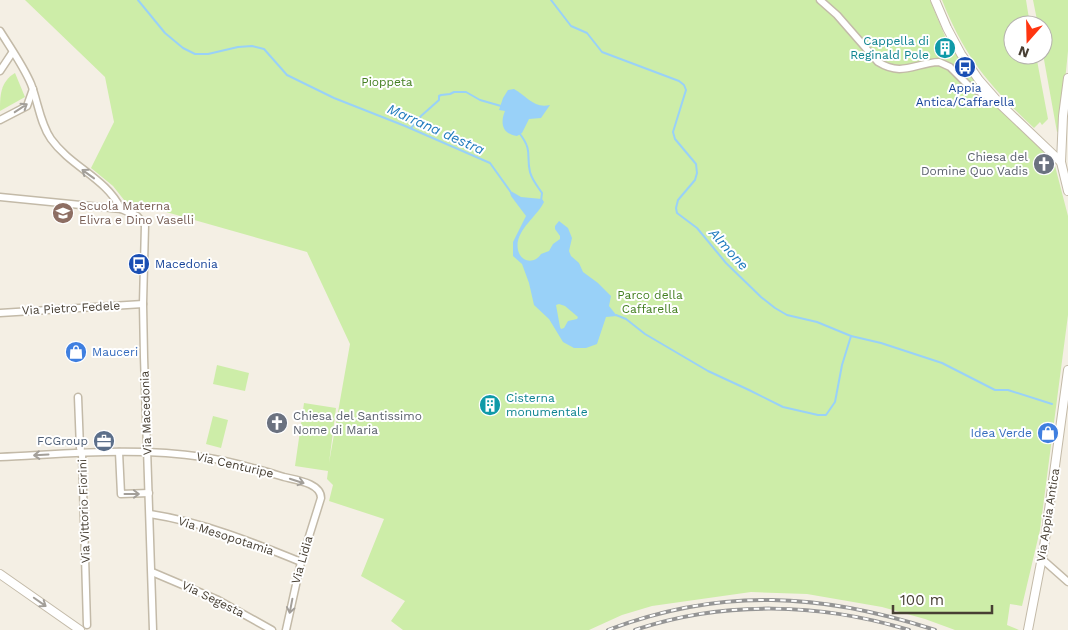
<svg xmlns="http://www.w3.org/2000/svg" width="1068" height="630" viewBox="0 0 1068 630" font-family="'Work Sans',sans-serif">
  <rect width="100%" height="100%" fill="#f4efe4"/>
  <g fill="#cdeda8">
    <polygon points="25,0 930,0 947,41 976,83 997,107 1042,148 1054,162 1068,216 1068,315 1040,530 1022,606 1010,604 1007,625 1019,630 955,630 925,619 882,607 807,594 751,592 652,606 622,615 589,630 403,630 391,621 405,601 361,576 384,519 329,501 333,485 327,479 328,471 295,466 304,403 336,408 329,463 350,344 307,252 159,210 153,202 143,206 128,205 113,186 91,168 114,122 105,77"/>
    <path d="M942 0H1026L1030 25H1013V55H1036L1048 119 1042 125 1040 122 1034 128C990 87 964 56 942 0Z"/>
    <polygon points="1033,0 1068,0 1068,51 1060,131 1057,132 1043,54 1043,25 1038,25"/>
    <path d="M15 73 25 97 0 111C0 96 0 82 15 73Z"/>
    <polygon points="217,365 249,373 245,391 213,384"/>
    <polygon points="213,416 228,420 221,448 206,444"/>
  </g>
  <g fill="#99d1f8" fill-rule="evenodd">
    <path d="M514 89C527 96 534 109 550 105L541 118 529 119 522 133 517 136C502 134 500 123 505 111L499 110 503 98 508 90Z"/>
    <path d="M509 190 521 197 542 199 544 202C537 217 514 231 518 250 521 263 535 264 541 254L549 251 553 244 560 239V236L555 229V226L559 221 568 228 572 238 569 251 571 256 579 263 583 272 598 283 611 296 609 306 617 316 606 317 597 344 586 348H574L563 342 549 319 534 305 529 283 522 264 513 256V242L526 216 511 196ZM559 304 565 306 578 317 577 319 568 321 564 328 561 329 560 327 556 305Z"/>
  </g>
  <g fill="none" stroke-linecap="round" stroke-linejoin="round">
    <g stroke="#99d1f8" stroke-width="2">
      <polyline points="138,0 165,33 183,48 195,54 208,54 238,47 252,46 264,49 287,75 334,98 405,126 490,163 510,191"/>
      <polyline points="551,0 571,26 587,33 602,52 679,81 684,85 686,90 673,132 675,139 696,164 697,173 695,180 678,200 676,208 677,213 697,228 726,263 761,297 775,308 787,315 817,322 851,336 881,343 942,363 995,390 1008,390 1052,404"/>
      <polyline points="411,128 421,116 439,100 439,96 441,95 450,94 454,92 466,92 480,100 501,106"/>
      <path d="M520 134C533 151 526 156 530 172 532 180 538 187 542 193L541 201"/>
      <polyline points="616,315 626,319 645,334 708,371 749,390 783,407 818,415 826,415 835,402 842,365 851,336"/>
    </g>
    <g stroke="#c3baa8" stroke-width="9">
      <g id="minor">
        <path d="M820 0 837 15 878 62C902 77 915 63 939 62L950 67 969 86 994 100"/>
        <path d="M0 31C10 47 24 67 31 84 38 102 40 123 51 139 71 167 106 178 121 209"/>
        <polyline points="0,71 12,53"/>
        <polyline points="0,120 27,106 33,89"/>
        <polyline points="0,197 121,209 137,216 145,225 143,304 144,357 153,630"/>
        <polyline points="0,313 143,304"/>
        <polyline points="78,397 80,448 82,453 87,625"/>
        <polyline points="119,452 121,494 149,493"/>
        <path d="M0 457C67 454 136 447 203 457 230 461 258 469 284 477 296 480 321 483 321 498L301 562 286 630"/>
        <path d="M150 514C202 522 252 542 301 562"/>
        <polyline points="1042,559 1068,582"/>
        <polyline points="152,572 218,600 272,630"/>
      </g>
    </g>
    <g stroke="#c3baa8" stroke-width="10">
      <g id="tertiary">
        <polyline points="935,0 947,28 961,54 979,80 1001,105 1061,162 1068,191"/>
        <polyline points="1061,162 1063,116 1068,78"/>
        <polyline points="0,574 80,630"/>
        <polyline points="1028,630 1044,547 1068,370"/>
      </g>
    </g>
    <use href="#minor" stroke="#fff" stroke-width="6"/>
    <use href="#tertiary" stroke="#fff" stroke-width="8"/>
    <g stroke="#959595" stroke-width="4">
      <g id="rail">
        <path d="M608 630C721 587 822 593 935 630"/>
        <path d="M635 630C723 600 821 603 909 630"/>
      </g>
    </g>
    <use href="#rail" stroke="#fff" stroke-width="2" stroke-dasharray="5.5" stroke-linecap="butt"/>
  </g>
  <defs><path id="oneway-shaft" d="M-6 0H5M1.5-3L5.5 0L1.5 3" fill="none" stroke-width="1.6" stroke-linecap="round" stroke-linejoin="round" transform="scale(1.25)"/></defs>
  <g stroke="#a39f99">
    <use href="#oneway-shaft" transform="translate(21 108) rotate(-33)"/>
    <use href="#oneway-shaft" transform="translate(88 174) rotate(-144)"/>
    <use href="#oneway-shaft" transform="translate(41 455) rotate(177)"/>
    <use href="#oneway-shaft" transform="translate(297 481) rotate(18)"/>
    <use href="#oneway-shaft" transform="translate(132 494)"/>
    <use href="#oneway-shaft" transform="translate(40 602) rotate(35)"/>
    <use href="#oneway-shaft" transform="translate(291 606) rotate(101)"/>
  </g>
  <defs>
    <g id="building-disc" transform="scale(1.125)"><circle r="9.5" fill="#0f9aa8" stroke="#fff"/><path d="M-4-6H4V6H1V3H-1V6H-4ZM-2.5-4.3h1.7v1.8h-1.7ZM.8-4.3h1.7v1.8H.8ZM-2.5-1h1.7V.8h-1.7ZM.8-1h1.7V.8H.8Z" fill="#fff"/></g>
    <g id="bus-disc" transform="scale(1.125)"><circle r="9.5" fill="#1a4fb4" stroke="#fff"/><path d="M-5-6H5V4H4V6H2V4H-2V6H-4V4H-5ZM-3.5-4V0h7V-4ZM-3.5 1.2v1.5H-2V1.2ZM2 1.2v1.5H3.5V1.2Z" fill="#fff"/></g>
    <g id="church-disc" transform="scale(1.125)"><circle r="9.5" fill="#6b7280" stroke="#fff"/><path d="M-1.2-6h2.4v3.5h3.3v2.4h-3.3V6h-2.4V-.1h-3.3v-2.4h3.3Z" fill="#fff"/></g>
    <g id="school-disc" transform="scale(1.125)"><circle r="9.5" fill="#8d6e63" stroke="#fff"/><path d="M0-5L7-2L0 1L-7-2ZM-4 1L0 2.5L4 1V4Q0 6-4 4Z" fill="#fff"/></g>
    <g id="shop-disc" transform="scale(1.125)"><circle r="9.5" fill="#3f7fe0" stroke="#fff"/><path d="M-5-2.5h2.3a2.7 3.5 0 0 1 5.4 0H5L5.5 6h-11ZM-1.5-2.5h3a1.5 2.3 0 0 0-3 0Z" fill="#fff"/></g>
    <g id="office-disc" transform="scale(1.125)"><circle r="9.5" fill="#5c6f8a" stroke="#fff"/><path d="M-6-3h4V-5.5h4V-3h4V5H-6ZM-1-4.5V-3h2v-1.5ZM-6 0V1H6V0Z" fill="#fff"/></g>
  </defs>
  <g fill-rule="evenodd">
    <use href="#building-disc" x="945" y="48"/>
    <use href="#bus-disc" x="965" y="67"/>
    <use href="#church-disc" x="1044" y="164"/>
    <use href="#school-disc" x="63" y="213"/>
    <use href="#bus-disc" x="139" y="264"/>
    <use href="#shop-disc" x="76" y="352"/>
    <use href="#building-disc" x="490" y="405"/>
    <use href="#church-disc" x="277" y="423"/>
    <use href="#shop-disc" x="1048" y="433"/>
    <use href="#office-disc" x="104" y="441"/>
  </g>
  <g text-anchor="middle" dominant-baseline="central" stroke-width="4" stroke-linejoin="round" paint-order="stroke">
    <g font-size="12" fill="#0d838f" stroke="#fff" text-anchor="end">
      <text x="929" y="41">Cappella di<tspan x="929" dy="14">Reginald Pole</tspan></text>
      <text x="506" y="398" text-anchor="start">Cisterna<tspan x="506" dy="14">monumentale</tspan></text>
    </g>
    <g font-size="12" fill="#437f20" stroke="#fff">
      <text x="387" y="82">Pioppeta</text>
      <text x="650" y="295">Parco della<tspan x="650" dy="14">Caffarella</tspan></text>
    </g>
    <g font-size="12" fill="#164399" stroke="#fff">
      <text x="965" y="88">Appia<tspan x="965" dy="14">Antica/Caffarella</tspan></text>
      <text x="155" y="264" text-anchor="start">Macedonia</text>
    </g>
    <g font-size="12" fill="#5b616d" stroke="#fff" text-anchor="end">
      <text x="1028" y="157">Chiesa del<tspan x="1028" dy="14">Domine Quo Vadis</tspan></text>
      <text x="293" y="416" text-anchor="start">Chiesa del Santissimo<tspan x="293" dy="14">Nome di Maria</tspan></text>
    </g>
    <g font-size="12" fill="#785e54" stroke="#fff" text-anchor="start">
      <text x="79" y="206">Scuola Materna<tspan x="79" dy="14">Elivra e Dino Vaselli</tspan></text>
    </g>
    <g font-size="12" fill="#473f33" stroke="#fff">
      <text transform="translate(71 308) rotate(-3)">Via Pietro Fedele</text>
      <text transform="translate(146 413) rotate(-92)">Via Macedonia</text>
      <text transform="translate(235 465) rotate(13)">Via Centuripe</text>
      <text transform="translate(84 511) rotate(-92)">Via Vittorio Fiorini</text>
      <text transform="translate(1048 515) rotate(-81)">Via Appia Antica</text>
      <text transform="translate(226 536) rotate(18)">Via Mesopotamia</text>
      <text transform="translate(302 560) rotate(-74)">Via Lidia</text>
      <text transform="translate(213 599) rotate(26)">Via Segesta</text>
    </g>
    <g font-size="12" fill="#366cbe" stroke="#fff" text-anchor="start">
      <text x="92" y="352">Mauceri</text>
      <text x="1032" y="433" text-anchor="end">Idea Verde</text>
    </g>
    <g font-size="12" fill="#4e5e75" stroke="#fff" text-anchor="end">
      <text x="88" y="441">FCGroup</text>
    </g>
    <g font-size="14" font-style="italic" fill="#207bbe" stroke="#fff">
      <text transform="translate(436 129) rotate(24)">Marrana destra</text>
      <text transform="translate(729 249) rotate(48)">Almone</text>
    </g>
  </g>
  <g transform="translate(1028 40) rotate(200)"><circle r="24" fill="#ffffff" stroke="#b5b2ad"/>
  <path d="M0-4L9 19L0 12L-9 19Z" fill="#ff3510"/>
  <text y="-8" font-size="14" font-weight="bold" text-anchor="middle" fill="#473f33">N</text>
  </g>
  <path d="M893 605v8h99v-8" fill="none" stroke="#473f33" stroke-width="2.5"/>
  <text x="900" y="605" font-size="15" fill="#473f33" stroke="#ffffff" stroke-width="4" paint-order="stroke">100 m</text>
</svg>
